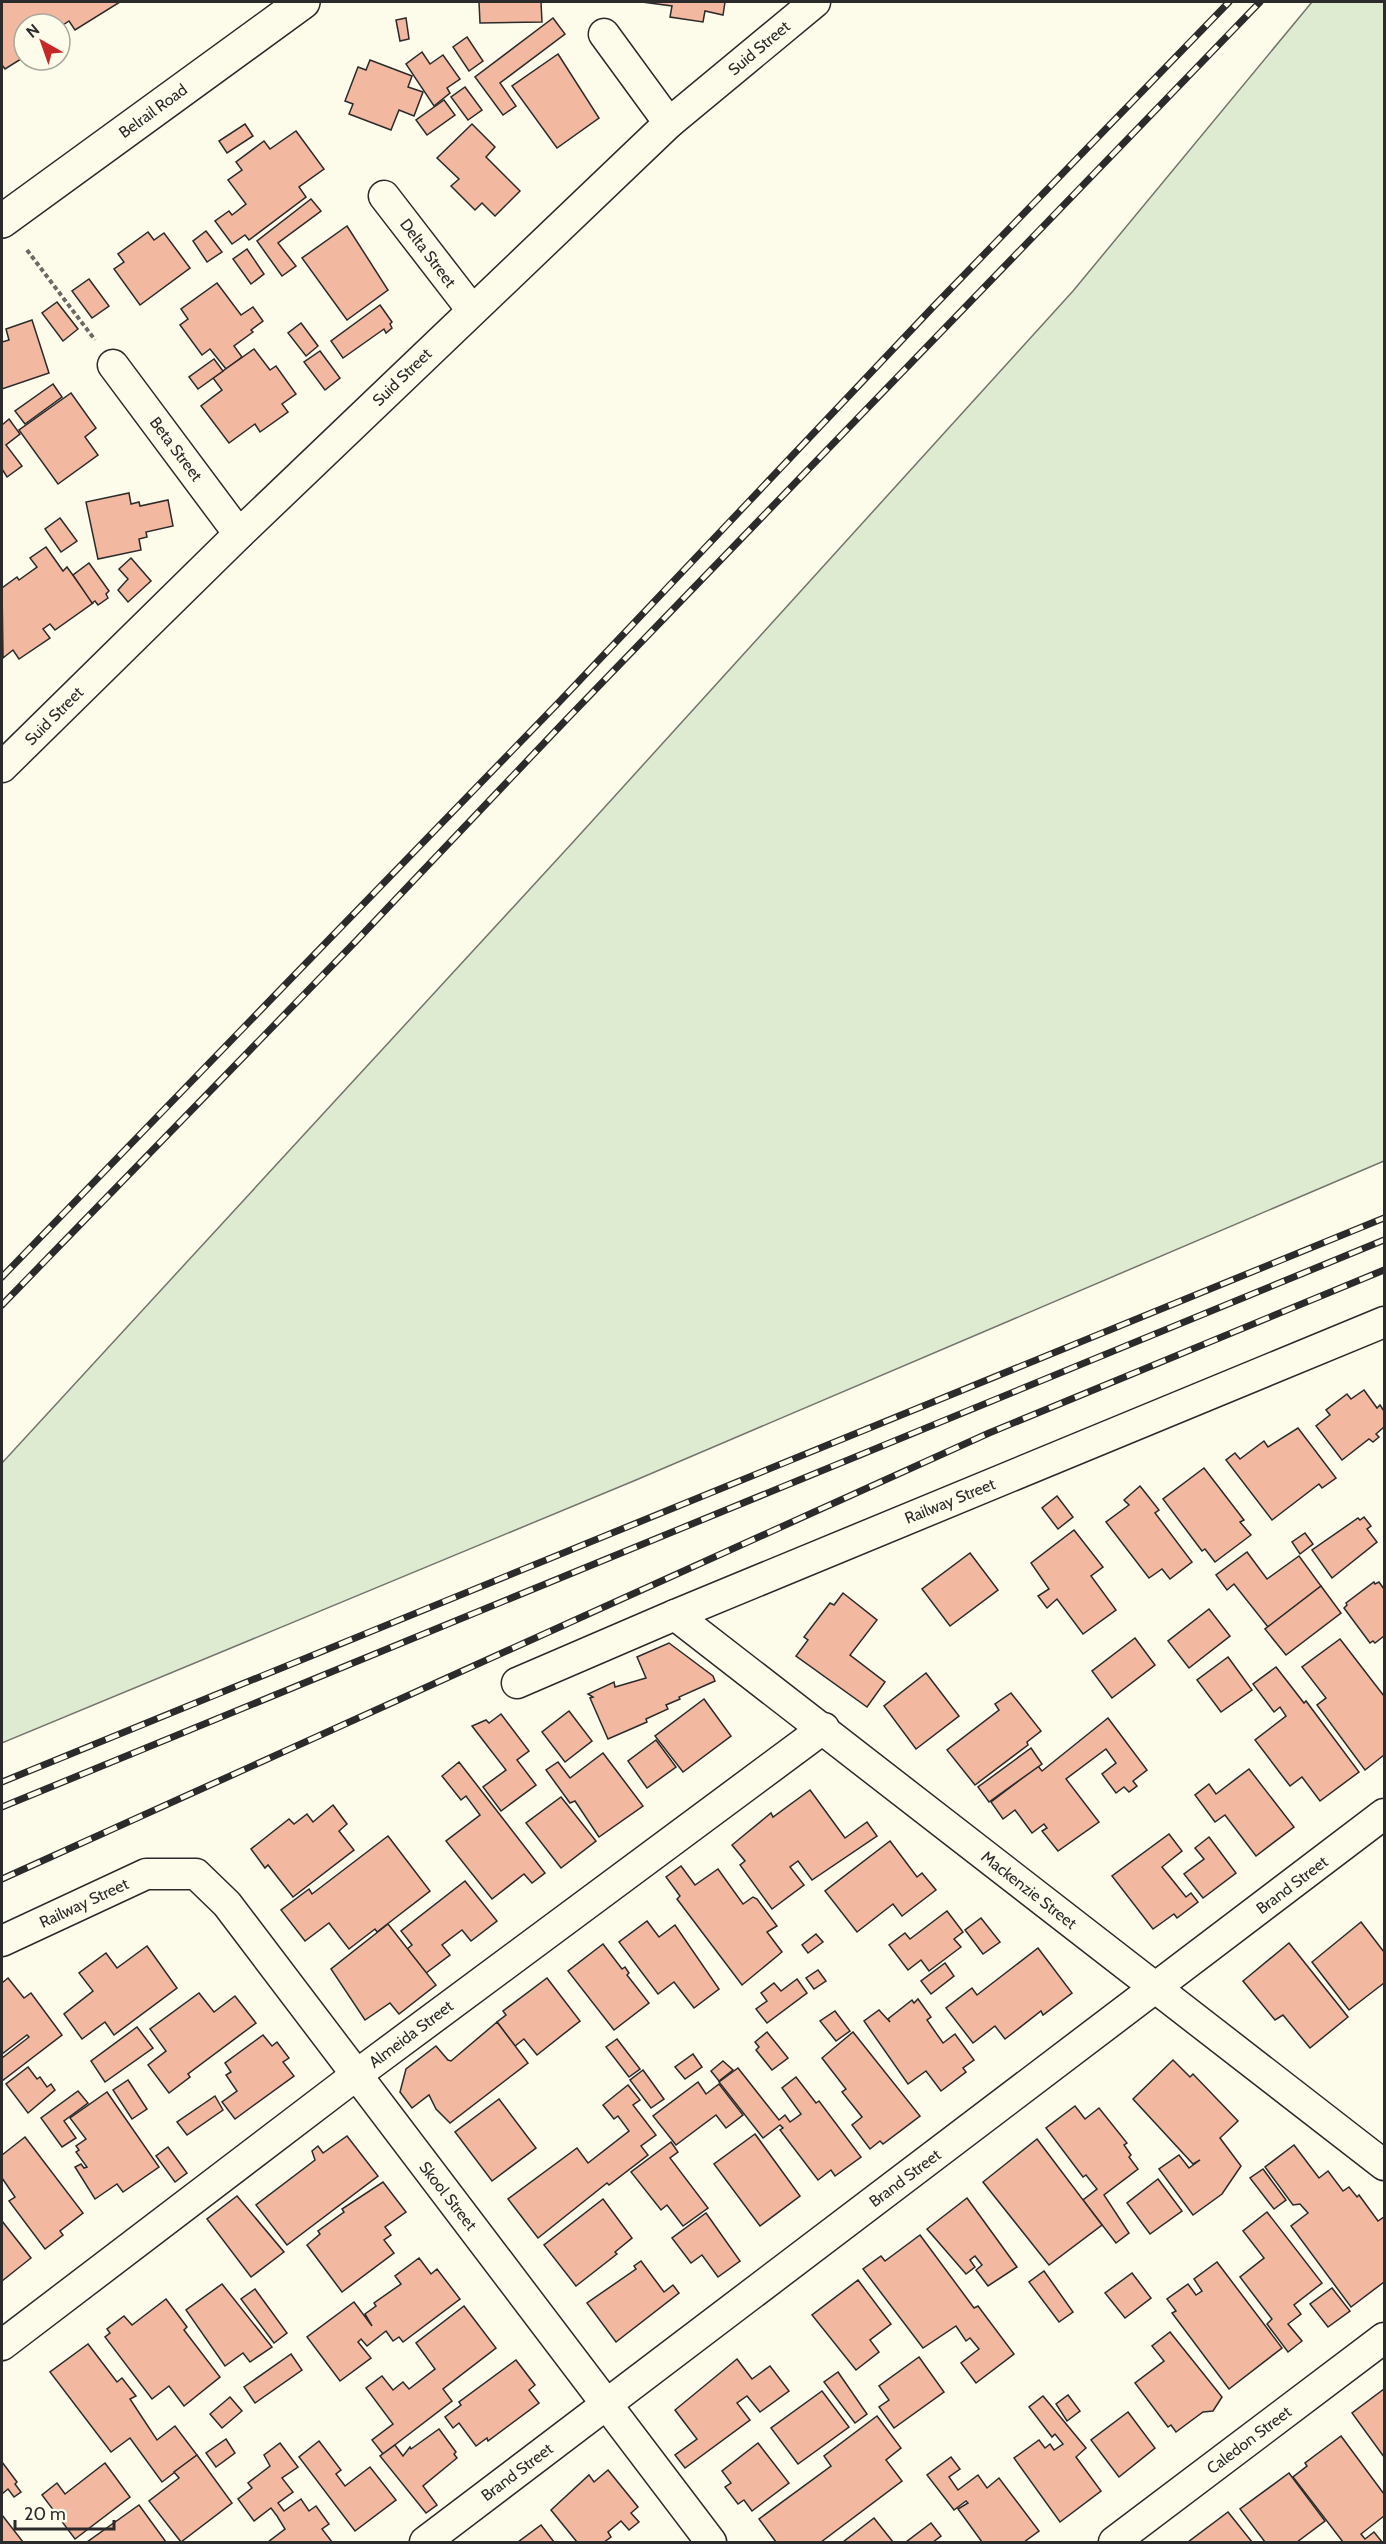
<svg xmlns="http://www.w3.org/2000/svg" width="1386" height="2544" viewBox="0 0 1386 2544" font-family="Cabin,sans-serif">
  <rect width="100%" height="100%" fill="#fdfbea"/>
  <polygon fill="#deebd1" stroke="#74746e" stroke-width="1.5" points="1312,2 1384,2 1384,1161 636,1480 2,1743 2,1463 574,841 1073,291"/>
  <g fill="#f2b8a0" stroke="#2b2b2b" stroke-width="1.5">
    <polygon points="2,2 120,2 75,30 69,21 60,27 60,24 24,24 24,55 21,51 17,54 21,59 5,69 2,65"/>
    <polygon points="479,2 541,2 542,22 480,23"/>
    <polygon points="642,2 725,2 723,15 705,11 703,22 670,17 672,6"/>
    <polygon points="406,18 409,39 400,41 396,20"/>
    <polygon points="553,18 565,34 500,83 516,106 503,115 475,77"/>
    <polygon points="467,37 483,61 469,71 453,47"/>
    <polygon points="422,52 430,64 443,55 460,79 447,88 450,93 434,106 406,64"/>
    <polygon points="558,54 599,118 557,148 512,86"/>
    <polygon points="370,60 412,76 408,87 423,92 414,116 399,110 391,130 349,114 353,104 345,101 358,67 366,70"/>
    <polygon points="465,87 482,110 468,120 451,97"/>
    <polygon points="444,100 455,115 427,135 416,120"/>
    <polygon points="245,124 253,136 227,153 219,141"/>
    <polygon points="472,124 495,147 486,157 520,191 495,216 482,203 475,210 451,186 459,179 437,158"/>
    <polygon points="296,131 324,169 299,187 306,197 249,240 245,235 232,244 215,221 229,211 232,215 246,204 228,180 242,170 236,162 264,141 270,149"/>
    <polygon points="311,199 321,211 278,243 296,266 282,276 257,241"/>
    <polygon points="347,226 388,290 347,320 302,258"/>
    <polygon points="206,231 222,252 207,262 193,241"/>
    <polygon points="148,232 154,240 164,233 190,268 140,305 114,269 124,262 118,254"/>
    <polygon points="247,249 264,274 251,284 233,259"/>
    <polygon points="89,279 109,306 92,318 72,291"/>
    <polygon points="217,283 241,315 253,307 263,321 251,330 253,332 234,346 242,357 226,369 210,349 202,355 180,325 188,319 181,309"/>
    <polygon points="57,302 78,329 63,341 42,313"/>
    <polygon points="380,305 392,322 390,324 392,328 386,333 384,329 343,358 331,341"/>
    <polygon points="32,320 49,373 2,389 2,342 9,340 6,329"/>
    <polygon points="301,323 318,346 306,356 288,333"/>
    <polygon points="254,349 270,370 276,366 296,394 282,404 288,412 260,432 255,424 229,443 201,406 222,390 213,378"/>
    <polygon points="320,351 340,378 325,390 304,362"/>
    <polygon points="214,359 223,371 198,389 189,377"/>
    <polygon points="53,384 62,397 25,424 15,411"/>
    <polygon points="71,393 96,428 85,437 98,455 58,484 19,430"/>
    <polygon points="9,419 20,434 6,445 22,466 7,477 2,469 2,425"/>
    <polygon points="129,493 131,504 139,502 140,506 168,500 173,526 146,532 147,537 139,539 141,550 98,559 86,502"/>
    <polygon points="60,518 77,541 61,552 45,529"/>
    <polygon points="46,547 63,571 67,567 93,603 55,630 50,624 43,629 50,638 19,659 13,650 3,658 2,588 17,577 19,580 37,567 30,558"/>
    <polygon points="131,558 151,581 128,602 118,590 128,579 119,569"/>
    <polygon points="89,563 109,591 106,594 108,598 98,605 95,601 92,603 73,575"/>
    <polygon points="1364,1390 1377,1408 1380,1405 1384,1411 1384,1427 1376,1434 1379,1437 1373,1442 1369,1439 1342,1460 1316,1426 1330,1415 1326,1410 1347,1394 1351,1399"/>
    <polygon points="1298,1428 1336,1478 1322,1488 1319,1484 1272,1520 1226,1460 1235,1453 1240,1459 1264,1441 1268,1447"/>
    <polygon points="1204,1468 1244,1520 1240,1522 1251,1535 1215,1562 1205,1549 1202,1551 1163,1499"/>
    <polygon points="1140,1486 1159,1510 1155,1513 1192,1562 1170,1579 1162,1569 1149,1578 1106,1522 1129,1505 1124,1500"/>
    <polygon points="1057,1496 1073,1517 1058,1529 1042,1508"/>
    <polygon points="1364,1517 1371,1526 1367,1529 1377,1542 1332,1578 1312,1550 1358,1518 1360,1520"/>
    <polygon points="1074,1530 1103,1567 1091,1576 1116,1610 1083,1634 1057,1599 1047,1608 1038,1596 1049,1589 1031,1563"/>
    <polygon points="1305,1533 1313,1544 1300,1554 1292,1542"/>
    <polygon points="1247,1552 1267,1579 1299,1556 1321,1586 1268,1627 1234,1584 1227,1590 1216,1575"/>
    <polygon points="970,1553 998,1590 950,1626 922,1589"/>
    <polygon points="1374,1582 1375,1584 1379,1582 1384,1589 1384,1636 1375,1643 1373,1641 1370,1643 1344,1608 1347,1605 1346,1603"/>
    <polygon points="1321,1586 1341,1613 1286,1655 1265,1629"/>
    <polygon points="843,1593 877,1620 850,1655 885,1682 867,1707 796,1656 808,1640 804,1637 830,1603 834,1605"/>
    <polygon points="1209,1609 1230,1636 1189,1668 1168,1641"/>
    <polygon points="1135,1638 1155,1665 1112,1698 1092,1671"/>
    <polygon points="1340,1639 1384,1696 1384,1755 1365,1770 1317,1705 1326,1698 1302,1667"/>
    <polygon points="669,1643 713,1676 715,1681 679,1697 680,1699 666,1705 668,1709 646,1719 647,1722 608,1739 590,1698 593,1697 588,1694 614,1682 615,1687 646,1678 637,1657"/>
    <polygon points="1228,1657 1252,1690 1221,1712 1197,1680"/>
    <polygon points="1276,1667 1304,1703 1306,1701 1359,1772 1320,1801 1302,1777 1290,1786 1255,1740 1286,1716 1280,1707 1274,1712 1253,1684"/>
    <polygon points="926,1673 959,1716 916,1749 884,1706"/>
    <polygon points="1011,1693 1041,1731 1027,1742 1028,1745 975,1785 947,1750 999,1710 995,1704"/>
    <polygon points="704,1699 731,1736 683,1772 655,1736"/>
    <polygon points="569,1711 592,1741 565,1762 542,1732"/>
    <polygon points="501,1714 529,1751 517,1760 536,1785 501,1811 483,1787 506,1770 472,1726 486,1720 489,1723"/>
    <polygon points="1108,1718 1147,1770 1133,1781 1137,1786 1129,1792 1124,1787 1116,1793 1102,1774 1116,1763 1106,1749 1066,1779 1099,1822 1058,1851 1042,1831 1047,1828 1044,1824 1032,1833 1015,1810 1003,1819 991,1802 1038,1766 1042,1771"/>
    <polygon points="656,1740 676,1767 647,1788 628,1761"/>
    <polygon points="1031,1748 1042,1764 989,1802 978,1787"/>
    <polygon points="603,1753 643,1806 599,1837 575,1801 570,1803 546,1770 558,1762 570,1778"/>
    <polygon points="459,1762 545,1873 532,1883 524,1874 492,1899 446,1841 480,1815 466,1796 461,1800 442,1776"/>
    <polygon points="1249,1769 1294,1827 1256,1856 1225,1815 1215,1822 1195,1795 1209,1784 1216,1794"/>
    <polygon points="810,1790 845,1838 867,1822 877,1836 812,1880 798,1861 790,1867 804,1885 772,1909 740,1865 745,1861 732,1845 771,1813 773,1817"/>
    <polygon points="561,1797 596,1841 561,1868 526,1823"/>
    <polygon points="333,1805 347,1824 339,1831 354,1850 293,1897 268,1865 265,1868 251,1849 289,1819 294,1824 307,1814 313,1822"/>
    <polygon points="1169,1834 1182,1851 1162,1867 1186,1897 1191,1893 1198,1902 1177,1918 1174,1914 1153,1929 1112,1876"/>
    <polygon points="388,1836 430,1891 377,1932 375,1929 349,1949 329,1923 305,1941 281,1910 309,1889 312,1894"/>
    <polygon points="1209,1837 1236,1873 1203,1898 1184,1874 1204,1859 1195,1848"/>
    <polygon points="890,1841 917,1877 922,1873 936,1890 902,1916 893,1904 857,1932 825,1891"/>
    <polygon points="681,1866 695,1885 718,1869 743,1904 753,1897 757,1899 777,1926 767,1932 782,1952 742,1985 677,1899 680,1896 666,1877"/>
    <polygon points="465,1881 497,1921 471,1941 462,1930 442,1945 450,1955 426,1973 407,1949 412,1945 401,1931"/>
    <polygon points="947,1911 963,1932 954,1939 961,1947 929,1971 921,1960 908,1970 889,1945 905,1933 910,1939"/>
    <polygon points="981,1918 1000,1942 983,1954 965,1930"/>
    <polygon points="647,1921 659,1937 675,1925 719,1989 694,2008 674,1982 658,1994 619,1942"/>
    <polygon points="1361,1922 1384,1952 1384,1983 1349,2010 1312,1962"/>
    <polygon points="388,1924 436,1985 399,2014 390,2003 365,2020 331,1969"/>
    <polygon points="816,1934 823,1942 808,1953 802,1945"/>
    <polygon points="1289,1943 1348,2017 1310,2048 1283,2015 1275,2020 1243,1981"/>
    <polygon points="603,1944 622,1969 625,1967 629,1973 627,1975 649,2003 614,2030 568,1971"/>
    <polygon points="147,1946 177,1988 114,2035 105,2022 82,2039 64,2014 93,1991 79,1973 106,1953 117,1968"/>
    <polygon points="1038,1948 1072,1993 1043,2015 1041,2011 1005,2039 995,2026 973,2043 946,2008 972,1988 977,1995"/>
    <polygon points="945,1963 954,1976 931,1994 921,1981"/>
    <polygon points="818,1970 826,1981 814,1989 806,1978"/>
    <polygon points="8,1978 24,1998 31,1993 62,2035 2,2081 2,2058 29,2037 27,2035 2,2054 2,1983"/>
    <polygon points="547,1978 580,2021 537,2055 524,2039 515,2046 497,2022 506,2015 503,2011"/>
    <polygon points="797,1979 807,1993 767,2023 756,2009 767,2001 761,1993 774,1983 781,1991"/>
    <polygon points="199,1993 214,2012 235,1996 256,2023 188,2074 190,2077 169,2093 148,2065 166,2051 150,2029"/>
    <polygon points="918,1999 931,2017 927,2020 943,2043 955,2034 974,2060 963,2068 966,2072 941,2091 926,2071 908,2084 864,2021 879,2010 890,2022 888,2019 912,2000 914,2003"/>
    <polygon points="835,2011 850,2031 836,2041 820,2021"/>
    <polygon points="497,2022 528,2063 450,2123 436,2109 429,2095 412,2108 400,2092 406,2069 436,2046 448,2060 451,2061"/>
    <polygon points="137,2027 153,2048 105,2082 91,2061"/>
    <polygon points="767,2032 788,2058 772,2070 756,2050 759,2047 755,2042"/>
    <polygon points="853,2032 920,2116 883,2144 880,2141 870,2149 852,2125 862,2117 842,2092 846,2089 822,2058"/>
    <polygon points="263,2035 272,2046 277,2042 289,2058 283,2062 294,2076 235,2119 222,2102 237,2091 226,2075 231,2072 225,2063"/>
    <polygon points="617,2039 640,2069 629,2077 606,2047"/>
    <polygon points="693,2054 702,2067 685,2079 675,2067"/>
    <polygon points="1173,2060 1190,2077 1193,2074 1238,2121 1220,2138 1241,2166 1222,2194 1193,2215 1159,2169 1179,2155 1189,2168 1200,2160 1193,2164 1133,2099"/>
    <polygon points="723,2061 733,2070 719,2081 711,2071"/>
    <polygon points="28,2067 37,2079 40,2077 47,2087 51,2084 55,2090 28,2113 6,2084"/>
    <polygon points="738,2068 779,2120 785,2115 790,2122 801,2114 782,2088 796,2077 816,2103 819,2101 861,2157 835,2176 831,2170 818,2180 780,2130 783,2128 780,2125 763,2138 719,2082"/>
    <polygon points="643,2070 664,2099 651,2108 630,2080"/>
    <polygon points="128,2080 147,2109 132,2119 113,2090"/>
    <polygon points="698,2082 706,2094 719,2084 743,2115 726,2128 716,2115 676,2145 653,2116"/>
    <polygon points="628,2085 640,2100 633,2105 656,2135 641,2146 648,2155 609,2185 607,2183 538,2238 508,2199 577,2148 588,2163 629,2131 618,2116 614,2119 603,2105"/>
    <polygon points="78,2091 88,2103 64,2121 76,2138 62,2147 41,2118"/>
    <polygon points="107,2092 159,2167 123,2192 117,2184 95,2199 75,2167 81,2164 84,2168 87,2167 76,2152 79,2150 76,2146 86,2139 70,2118"/>
    <polygon points="215,2096 223,2110 187,2135 177,2122"/>
    <polygon points="499,2099 536,2148 492,2181 455,2132"/>
    <polygon points="1075,2106 1085,2119 1099,2108 1127,2143 1124,2145 1131,2155 1129,2157 1138,2169 1104,2195 1129,2233 1116,2243 1083,2200 1097,2189 1086,2175 1083,2177 1046,2128"/>
    <polygon points="755,2134 800,2196 760,2226 714,2164"/>
    <polygon points="347,2136 378,2176 287,2245 256,2205 315,2160 312,2151 318,2146 323,2153"/>
    <polygon points="25,2137 83,2213 60,2231 63,2235 45,2249 9,2201 15,2197 2,2178 2,2155"/>
    <polygon points="1037,2139 1102,2225 1049,2265 983,2182"/>
    <polygon points="671,2142 678,2152 670,2158 708,2208 683,2226 667,2205 661,2210 631,2172"/>
    <polygon points="1294,2145 1319,2178 1328,2171 1343,2191 1349,2187 1357,2197 1359,2195 1378,2221 1384,2217 1384,2282 1351,2307 1291,2226 1308,2213 1300,2204 1293,2205 1265,2167"/>
    <polygon points="168,2147 187,2173 175,2182 156,2156"/>
    <polygon points="1263,2169 1286,2200 1274,2209 1250,2178"/>
    <polygon points="1158,2179 1182,2211 1150,2234 1127,2203"/>
    <polygon points="383,2182 406,2212 385,2227 391,2235 384,2240 394,2253 342,2292 307,2245 320,2234 318,2231 344,2212 342,2209"/>
    <polygon points="237,2196 284,2252 251,2277 207,2219"/>
    <polygon points="967,2198 1017,2267 988,2286 976,2270 982,2265 975,2256 970,2260 975,2267 966,2274 927,2229"/>
    <polygon points="603,2199 632,2238 615,2252 617,2254 576,2286 544,2245"/>
    <polygon points="1267,2212 1322,2283 1294,2305 1301,2314 1288,2324 1302,2341 1288,2352 1267,2324 1272,2319 1240,2277 1264,2258 1243,2231"/>
    <polygon points="706,2213 740,2261 718,2277 702,2255 691,2263 672,2238"/>
    <polygon points="2,2221 31,2258 2,2281"/>
    <polygon points="920,2235 974,2308 978,2306 1014,2354 976,2383 961,2363 979,2349 970,2338 966,2341 956,2326 923,2348 863,2269 881,2256 885,2261"/>
    <polygon points="419,2258 431,2274 437,2269 460,2299 403,2342 399,2337 393,2341 386,2331 367,2346 361,2339 358,2342 371,2358 340,2381 307,2337 354,2302 372,2326 365,2314 376,2306 374,2303 401,2284 395,2276"/>
    <polygon points="641,2261 664,2292 673,2285 679,2293 616,2342 587,2303 636,2269 634,2266"/>
    <polygon points="1217,2262 1282,2348 1229,2389 1172,2313 1176,2311 1167,2299 1188,2284 1196,2295 1202,2291 1194,2279"/>
    <polygon points="1044,2271 1073,2312 1059,2322 1029,2282"/>
    <polygon points="1132,2273 1151,2298 1125,2318 1105,2293"/>
    <polygon points="858,2280 891,2324 870,2340 879,2352 856,2370 812,2315"/>
    <polygon points="222,2284 272,2347 250,2362 243,2353 225,2366 186,2310"/>
    <polygon points="1332,2288 1350,2311 1328,2327 1310,2304"/>
    <polygon points="255,2289 287,2333 274,2343 241,2299"/>
    <polygon points="166,2299 187,2327 184,2330 220,2377 184,2406 169,2386 152,2399 105,2337 110,2333 107,2329 124,2316 132,2325"/>
    <polygon points="464,2306 496,2348 443,2389 452,2401 383,2454 372,2440 393,2424 366,2388 382,2376 393,2390 403,2382 409,2389 435,2369 416,2343"/>
    <polygon points="1170,2332 1222,2397 1213,2411 1203,2412 1176,2432 1171,2425 1168,2427 1135,2383 1164,2361 1152,2346"/>
    <polygon points="88,2344 117,2382 122,2378 136,2396 130,2399 157,2440 175,2426 197,2455 162,2482 130,2438 111,2452 50,2372"/>
    <polygon points="291,2354 302,2370 255,2403 244,2387"/>
    <polygon points="919,2357 944,2392 894,2428 879,2407 889,2400 879,2386"/>
    <polygon points="737,2359 752,2379 770,2366 789,2391 760,2412 747,2396 737,2403 750,2420 685,2468 675,2455 697,2439 675,2410"/>
    <polygon points="516,2360 535,2385 529,2390 539,2403 488,2441 487,2438 476,2446 459,2423 453,2428 445,2417 461,2405 459,2402"/>
    <polygon points="838,2372 867,2414 855,2423 824,2382"/>
    <polygon points="1384,2389 1384,2457 1352,2413"/>
    <polygon points="822,2391 849,2427 798,2464 771,2428"/>
    <polygon points="1068,2395 1080,2411 1067,2421 1056,2404"/>
    <polygon points="1043,2396 1086,2448 1076,2457 1101,2491 1060,2522 1014,2458 1039,2440 1045,2448 1050,2444 1054,2450 1063,2444 1055,2434 1052,2437 1029,2407"/>
    <polygon points="230,2397 242,2411 222,2428 210,2414"/>
    <polygon points="1128,2412 1155,2448 1119,2477 1091,2440"/>
    <polygon points="877,2416 901,2448 886,2460 902,2481 821,2542 776,2542 759,2519 831,2466 824,2456"/>
    <polygon points="439,2429 456,2452 454,2454 457,2458 423,2486 437,2505 426,2513 380,2456 395,2445 403,2456 410,2447 411,2449"/>
    <polygon points="1341,2436 1384,2494 1384,2516 1361,2534 1365,2539 1374,2532 1382,2542 1343,2542 1293,2477 1307,2466 1305,2463"/>
    <polygon points="226,2439 235,2453 216,2467 206,2453"/>
    <polygon points="319,2441 341,2470 336,2474 345,2486 370,2467 396,2500 355,2531 299,2457"/>
    <polygon points="280,2443 298,2467 282,2478 293,2492 278,2503 284,2511 301,2499 309,2511 316,2506 329,2524 322,2529 332,2542 268,2542 285,2529 277,2516 271,2508 254,2521 238,2499 252,2488 248,2483 270,2466 264,2455"/>
    <polygon points="758,2443 789,2483 752,2511 744,2500 738,2504 725,2487 731,2483 722,2471"/>
    <polygon points="197,2455 232,2503 181,2542 149,2501 179,2478 174,2472"/>
    <polygon points="951,2457 960,2469 949,2477 958,2490 978,2475 987,2488 999,2478 1039,2531 1024,2542 982,2542 958,2509 968,2503 966,2501 954,2510 927,2475"/>
    <polygon points="2,2462 17,2482 15,2484 21,2492 14,2497 8,2489 2,2494"/>
    <polygon points="105,2463 130,2497 75,2539 42,2495 57,2483 65,2494"/>
    <polygon points="608,2470 638,2507 631,2513 639,2522 629,2530 621,2521 608,2532 611,2537 604,2542 577,2542 551,2510 589,2475 594,2482"/>
    <polygon points="1289,2473 1325,2521 1297,2542 1265,2542 1240,2509"/>
    <polygon points="139,2505 166,2542 87,2542"/>
    <polygon points="1228,2512 1252,2542 1188,2542"/>
    <polygon points="2,2515 23,2542 2,2542"/>
    <polygon points="874,2518 893,2542 843,2542"/>
    <polygon points="931,2523 941,2536 933,2542 906,2542"/>
    <polygon points="541,2525 554,2542 518,2542"/>
  </g>
  <g fill="none" stroke-linecap="round" stroke-linejoin="round">
    <g stroke="#2b2b2b" stroke-width="33">
      <g id="street">
        <polyline points="604,34 669,123"/>
        <polyline points="384,196 472,310"/>
        <polyline points="113,365 239,534"/>
        <polyline points="2,767 239,534 669,123 815,2"/>
        <polyline points="675,1615 1384,2165"/>
        <polyline points="517,1683 675,1615 1384,1322"/>
        <polyline points="2,1941 146,1874 196,1874 227,1904 711,2542"/>
        <polyline points="2,2345 355,2076 824,1728"/>
        <polyline points="425,2542 1384,1814"/>
        <polyline points="1114,2542 1384,2338"/>
      </g>
    </g>
    <g stroke="#2b2b2b" stroke-width="36">
      <polyline id="secondary" points="2,221 303,2"/>
    </g>
    <polyline stroke="#6a6964" stroke-width="4" stroke-dasharray="4.5 3" stroke-linecap="butt" points="27,250 95,340"/>
    <use href="#street" stroke="#fdfbea" stroke-width="30"/>
    <use href="#secondary" stroke="#fdfbea" stroke-width="33"/>
    <g stroke="#2b2b2b" stroke-width="7">
      <g id="rail">
        <polyline points="2,1277 562,699 934,306 1229,2"/>
        <polyline points="2,1305 358,939 564,722 1260,2"/>
        <polyline points="2,1782 1384,1218"/>
        <polyline points="2,1807 1384,1240"/>
        <polyline points="2,1879 989,1433 1384,1270"/>
      </g>
    </g>
    <use href="#rail" stroke="#fdfbea" stroke-width="4.5" stroke-dasharray="14" stroke-linecap="butt"/>
  </g>
  <g text-anchor="middle" dominant-baseline="central" stroke-width="4.5" stroke-linejoin="round" paint-order="stroke">
    <g font-size="16" fill="#2b2b2b" stroke="#fdfbea">
      <text transform="translate(759 48) rotate(-40)">Suid Street</text>
      <text transform="translate(153 111) rotate(-36)">Belrail Road</text>
      <text transform="translate(428 253) rotate(53)">Delta Street</text>
      <text transform="translate(402 377) rotate(-44)">Suid Street</text>
      <text transform="translate(176 449) rotate(53)">Beta Street</text>
      <text transform="translate(54 716) rotate(-45)">Suid Street</text>
      <text transform="translate(950 1501) rotate(-22)">Railway Street</text>
      <text transform="translate(1292 1885) rotate(-37)">Brand Street</text>
      <text transform="translate(1029 1890) rotate(38)">Mackenzie Street</text>
      <text transform="translate(84 1903) rotate(-25)">Railway Street</text>
      <text transform="translate(411 2034) rotate(-37)">Almeida Street</text>
      <text transform="translate(905 2178) rotate(-37)">Brand Street</text>
      <text transform="translate(448 2196) rotate(52)">Skool Street</text>
      <text transform="translate(1249 2440) rotate(-37)">Caledon Street</text>
      <text transform="translate(517 2472) rotate(-37)">Brand Street</text>
    </g>
  </g>
  <rect width="1386" height="2544" fill="none" stroke="#2b2b2b" stroke-width="6"/>
  <g transform="translate(42 42) rotate(320)"><circle r="28" fill="#fdfbea" stroke="#a9a89e" stroke-width="1.5"/>
  <path d="M0-4.5L10 22L0 15L-10 22Z" fill="#c62828"/>
  <text y="-9" font-size="16" font-weight="bold" text-anchor="middle" fill="#2b2b2b">N</text>
  </g>
  <path d="M15 2520v9h99v-9" fill="none" stroke="#2b2b2b" stroke-width="3"/>
  <text x="24" y="2520" font-size="18" fill="#2b2b2b" stroke="#fdfbea" stroke-width="4.5" paint-order="stroke">20 m</text>
</svg>
